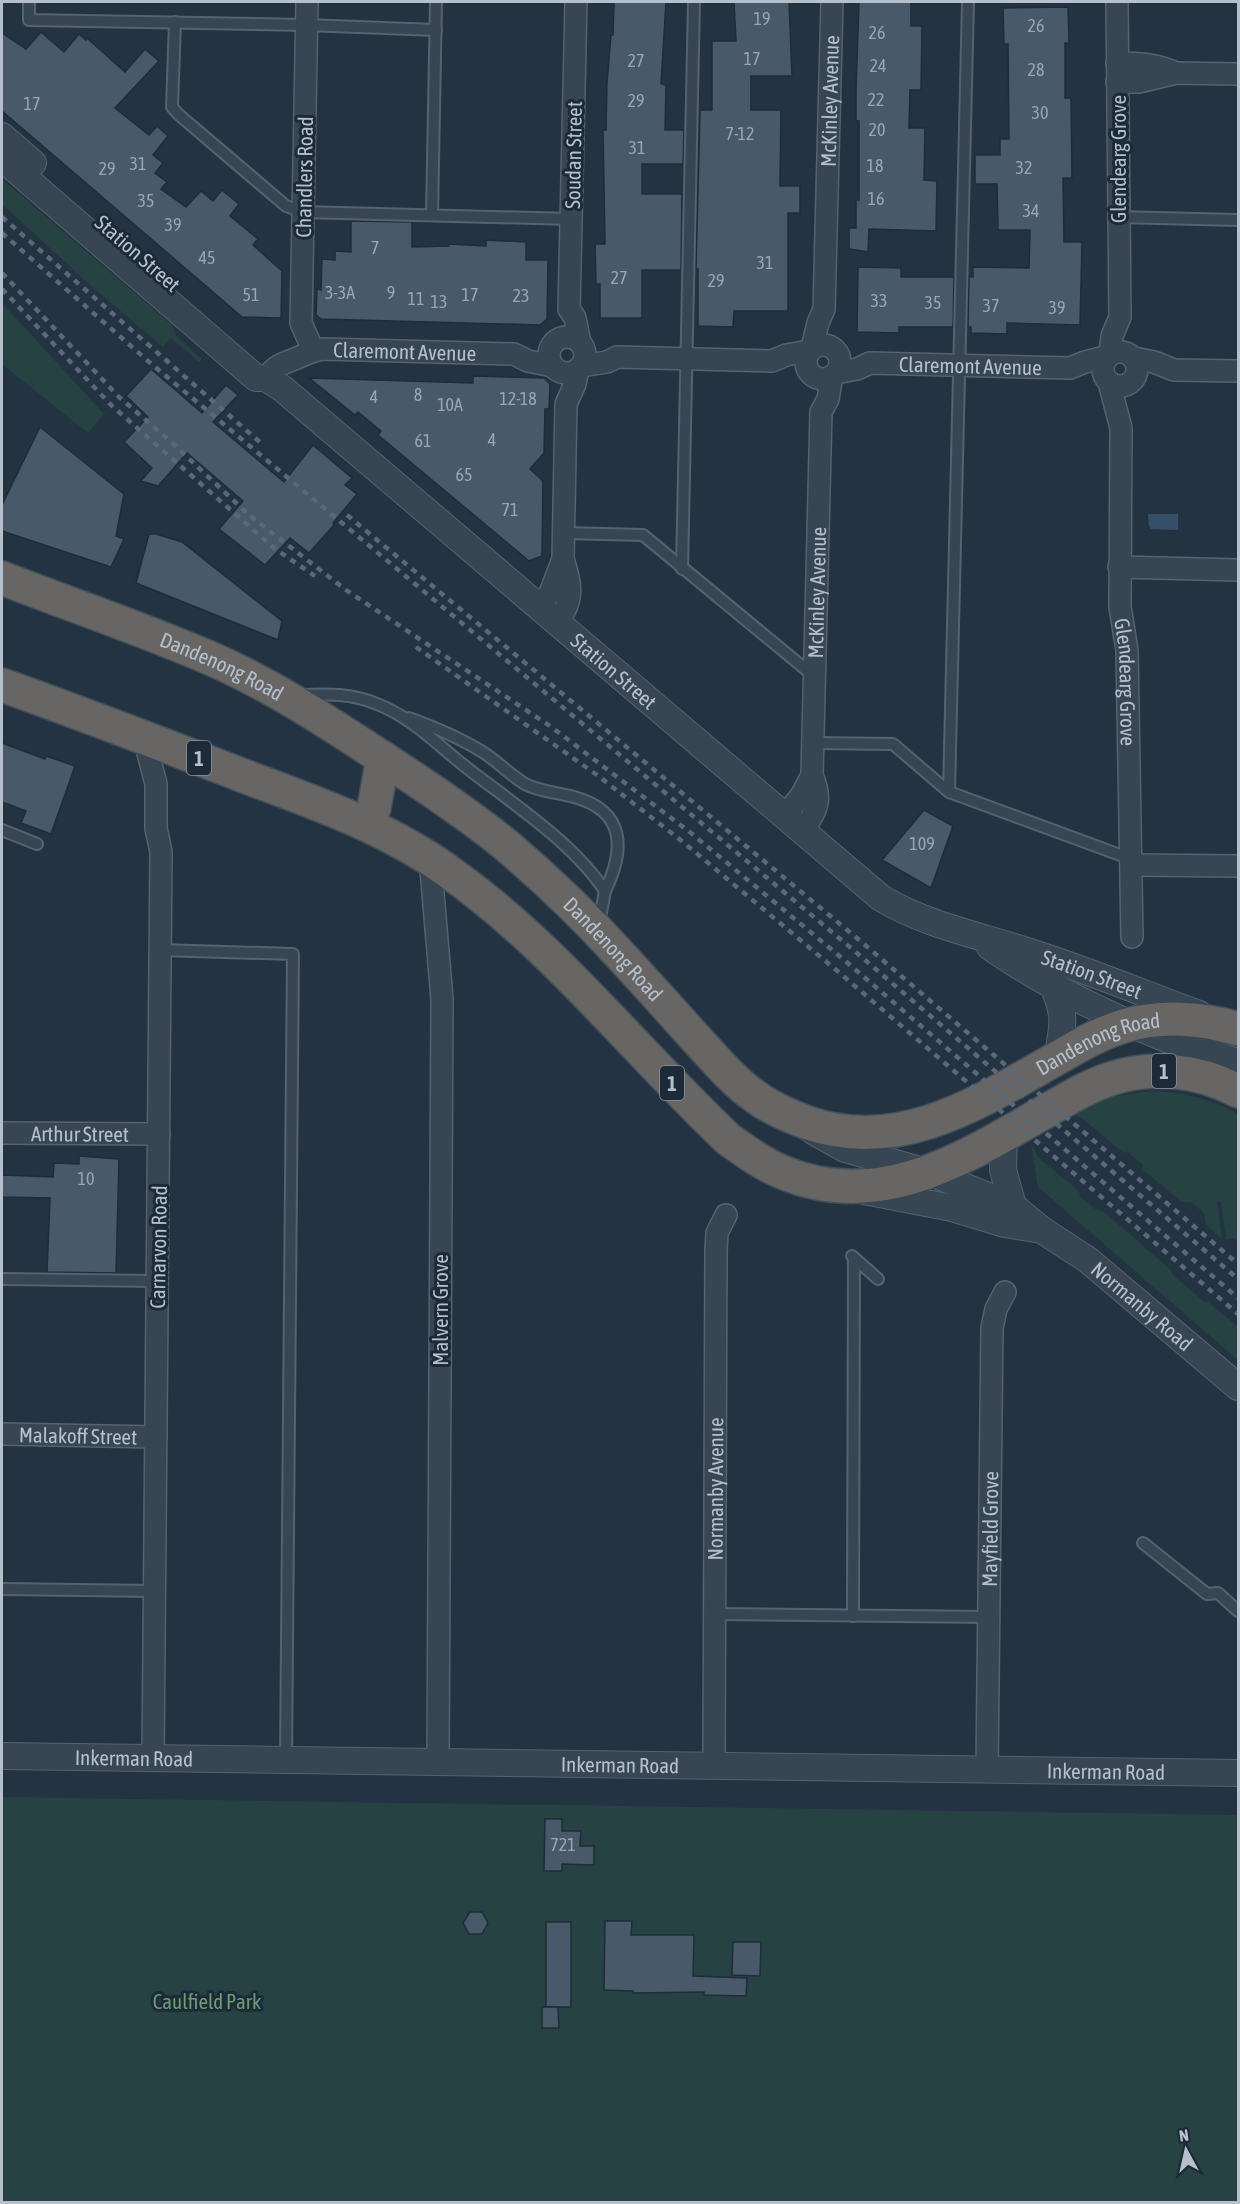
<svg xmlns="http://www.w3.org/2000/svg" width="1240" height="2204" viewBox="0 0 1240 2204" font-family="'Asap Condensed',sans-serif">
  <rect width="100%" height="100%" fill="#243342"/>
  <g fill="#264243">
    <polygon points="2,179 172,325 177,337 202,359 199,362 171,338 163,347 91,286 2,204"/>
    <polygon points="2,303 104,414 88,433 2,364"/>
    <path d="M1151 1091C1183 1092 1210 1098 1238 1114V1242L1234 1238 1226 1240 1221 1202H1217L1222 1239 1206 1225 1204 1213 1191 1202H1182L1143 1170V1165L1129 1153 1123 1152 1084 1120 1072 1113 1109 1097Z"/>
    <polygon points="1031,1143 1039,1158 1079,1191 1080,1196 1095,1209 1103,1211 1171,1270 1172,1274 1203,1301 1208,1302 1238,1327 1238,1360 1038,1187"/>
    <polygon points="2,1797 1238,1815 1238,2202 2,2202"/>
  </g>
  <polygon fill="#37506a" points="1148,514 1178,514 1178,530 1151,529 1149,525"/>
  <g fill="#485969" stroke="#1f2c39" stroke-width="1.5">
    <polygon points="614,2 666,2 661,84 666,85 665,130 684,130 683,164 642,164 642,194 682,194 681,270 642,270 642,318 600,318 600,284 596,284 595,244 605,244 603,130 606,130 607,83 611,35 613,35"/>
    <polygon points="734,2 789,2 792,76 751,76 751,110 781,110 780,186 800,186 800,213 788,213 788,311 734,311 733,327 698,326 698,269 696,269 700,110 712,110 712,41 736,41"/>
    <polygon points="859,2 911,2 911,26 922,26 921,90 910,90 909,128 925,128 924,180 937,181 936,231 869,229 868,252 849,249 849,228 856,228 856,200 859,200 859,121 856,121 856,89"/>
    <polygon points="1068,7 1069,43 1065,43 1065,98 1071,98 1072,178 1063,178 1064,242 1082,242 1080,325 1007,323 1007,334 971,333 971,327 968,327 969,277 973,277 973,267 1029,268 1030,230 998,230 997,184 975,184 975,155 1000,155 1000,139 1009,139 1008,44 1004,44 1003,8"/>
    <polygon points="41,32 64,52 79,34 86,40 87,38 125,72 145,49 159,61 115,108 149,135 157,126 168,136 153,155 163,163 155,173 167,182 161,189 186,207 201,191 213,201 222,190 239,204 230,216 258,239 253,245 282,271 281,318 242,317 2,111 2,33 26,49"/>
    <polygon points="351,221 412,222 412,247 449,246 449,244 486,246 486,240 526,242 526,260 548,260 547,319 540,325 321,319 316,315 317,289 321,290 322,259 335,260 335,251 351,252"/>
    <polygon points="858,267 901,268 901,277 954,277 953,327 899,327 899,333 857,332"/>
    <polygon points="151,369 202,413 226,385 238,395 213,422 284,482 313,445 352,478 345,485 357,494 333,523 334,525 309,553 290,538 265,565 219,529 243,501 187,453 158,486 141,481 152,468 124,442 148,417 126,396"/>
    <polygon points="473,376 544,378 550,384 549,409 545,409 544,453 530,469 543,481 542,556 529,561 378,435 381,431 358,412 355,415 309,378 473,383"/>
    <polygon points="40,427 124,494 116,536 124,539 111,567 2,531 2,505"/>
    <polygon points="149,534 156,534 182,542 282,621 278,640 136,583"/>
    <polygon points="2,743 45,759 46,756 75,766 51,834 21,823 26,811 2,802"/>
    <polygon points="924,810 953,826 931,888 882,860"/>
    <polygon points="79,1156 119,1159 116,1273 47,1272 50,1198 2,1197 2,1175 53,1177 54,1163 79,1164"/>
    <polygon points="545,1819 562,1819 562,1831 581,1831 580,1846 594,1846 594,1865 562,1864 562,1871 544,1871"/>
    <polygon points="470,1912 482,1912 488,1923 482,1934 469,1934 463,1923"/>
    <polygon points="605,1921 632,1921 631,1935 694,1935 693,1976 747,1978 746,1996 704,1995 704,1992 633,1993 633,1991 604,1990"/>
    <rect x="546" y="1922" width="25" height="85"/>
    <polygon points="733,1942 761,1942 760,1976 732,1975"/>
    <polygon points="542,2007 558,2007 559,2028 542,2028"/>
  </g>
  <g fill="none" stroke-linecap="round" stroke-linejoin="round">
    <g stroke="#56636f" stroke-width="14">
      <g id="service">
        <polyline points="29,2 29,20 306,25 436,30"/>
        <polyline points="175,22 172,107 178,114 286,206 303,212 572,219"/>
        <polyline points="432,215 436,2"/>
        <polyline points="1118,217 1238,220"/>
        <polyline points="564,533 643,535 815,677"/>
        <polyline points="682,569 694,2"/>
        <path d="M301 695C328 694 351 693 377 704 409 716 436 743 462 764 510 802 572 841 605 891L599 923"/>
        <path d="M409 718C434 727 458 737 481 751 496 760 509 774 525 784 540 792 557 792 574 797 626 811 625 850 605 891"/>
        <polyline points="813,743 893,744 949,792 1131,859"/>
        <polyline points="949,792 968,2"/>
        <polyline points="2,830 37,844"/>
        <polyline points="161,950 293,954 286,1759"/>
        <polyline points="852,1256 878,1279"/>
        <polyline points="2,1279 158,1281"/>
        <polyline points="1143,1543 1207,1594 1218,1593 1238,1611"/>
        <polyline points="2,1589 155,1591"/>
        <polyline points="715,1614 990,1617"/>
        <polyline points="853,1616 854,1258"/>
      </g>
    </g>
    <g stroke="#56636f" stroke-width="24">
      <g id="minor">
        <polyline points="307,2 301,323 313,350"/>
        <polyline points="576,2 569,309 575,318 580,343"/>
        <path d="M1117 63C1138 63 1157 64 1176 73"/>
        <polyline points="1117,82 1139,82 1176,73 1238,74"/>
        <circle cx="567" cy="355" r="18"/>
        <circle cx="823" cy="362" r="17"/>
        <path id="s1" d="M812 348 818 323 824 309 832 2"/>
        <circle cx="1120" cy="369" r="17"/>
        <polyline points="1110,355 1112,336 1120,317 1117,2"/>
        <polyline points="1134,358 1154,362 1174,370 1238,371"/>
        <polyline points="581,366 607,362 617,357 772,361 786,355 810,351"/>
        <path id="s2" d="M836 373 857 369 870 363 1070 368 1085 362 1108 356"/>
        <path id="s3" d="M266 378C278 363 281 365 297 358 307 354 313 350 324 349L514 354 528 361 553 366"/>
        <path id="s4" d="M1109 382 1121 428 1120 607 1127 650 1132 937"/>
        <polyline points="1119,567 1238,570"/>
        <polyline points="539,606 550,593 563,559"/>
        <path d="M557 623C575 599 571 585 563 559L566 404 575 384 578 369"/>
        <polyline points="144,738 156,784 156,828 161,852 153,1758"/>
        <polyline points="785,815 801,796 812,775"/>
        <path id="s5" d="M803 830C818 810 822 799 812 775L821 412 828 399 832 376"/>
        <polyline points="430,858 442,999 438,1761"/>
        <polyline points="1131,865 1238,866"/>
        <path id="s6" d="M2 1133 159 1134"/>
        <path id="s7" d="M2 1434 156 1437"/>
        <path id="s8" d="M714 1765 716 1251 717 1233 726 1215"/>
        <path id="s9" d="M987 1769 992 1328 996 1309 1005 1292"/>
      </g>
    </g>
    <g stroke="#56636f" stroke-width="28">
      <g id="tertiary">
        <polyline points="2,136 33,163"/>
        <path id="s10" d="M2 158 256 378H266L283 389 881 898C926 925 978 935 1027 951 1085 969 1142 993 1199 1014"/>
        <path d="M990 947C1045 985 1107 1015 1169 1040 1192 1049 1216 1053 1238 1063"/>
        <path d="M1052 984C1067 1016 1063 1026 1057 1059"/>
        <path id="s11" d="M813 1131 845 1149 931 1173 1013 1206 1042 1230 1088 1260 1238 1387"/>
        <polyline points="1004,1136 1003,1170 1013,1206"/>
        <polyline points="864,1191 952,1208 1005,1224 1042,1230"/>
        <path id="s12" d="M2 1756 1238 1773"/>
      </g>
    </g>
    <g stroke="#43505c" stroke-width="36">
      <g id="trunk">
        <path id="s13" d="M2 578C71 605 143 629 212 659 269 684 323 719 375 753 420 782 464 811 506 845 546 879 585 916 621 956 647 984 673 1013 699 1042 717 1061 734 1082 756 1097 772 1109 790 1116 808 1123 898 1154 977 1104 1052 1061 1075 1048 1099 1033 1124 1026 1161 1015 1202 1018 1238 1029"/>
        <path d="M2 685C83 714 164 745 244 776 315 803 387 827 449 872 555 947 634 1050 728 1139 745 1151 762 1164 782 1172 874 1211 955 1164 1034 1118 1059 1104 1083 1088 1110 1079 1153 1065 1199 1070 1238 1091"/>
        <polyline points="368,824 374,808 383,758"/>
      </g>
    </g>
    <use href="#service" stroke="#384552" stroke-width="10"/>
    <use href="#minor" stroke="#384552" stroke-width="21"/>
    <use href="#tertiary" stroke="#384552" stroke-width="26"/>
    <use href="#trunk" stroke="#676664" stroke-width="33"/>
    <g stroke="#5a6979" stroke-width="4.5" stroke-dasharray="6 6" stroke-linecap="butt">
      <polyline points="2,217 262,444"/>
      <polyline points="2,233 148,361 851,948 1238,1279"/>
      <polyline points="2,273 119,397 169,440 249,515 346,590 550,726 691,833 843,959 1238,1298"/>
      <polyline points="2,289 111,405 274,548 315,576"/>
      <polyline points="347,515 858,939 1238,1264"/>
      <polyline points="416,647 597,775 683,842 835,969 1238,1314"/>
    </g>
  </g>
  <g text-anchor="middle" dominant-baseline="central" stroke-width="6" stroke-linejoin="round" paint-order="stroke">
    <g font-size="18" fill="#9aa6b3">
      <text x="762" y="18">19</text>
      <text x="1036" y="25">26</text>
      <text x="877" y="32">26</text>
      <text x="752" y="58">17</text>
      <text x="636" y="60">27</text>
      <text x="878" y="65">24</text>
      <text x="1036" y="69">28</text>
      <text x="876" y="99">22</text>
      <text x="636" y="100">29</text>
      <text x="32" y="103">17</text>
      <text x="1040" y="112">30</text>
      <text x="877" y="129">20</text>
      <text x="740" y="133">7-12</text>
      <text x="637" y="147">31</text>
      <text x="138" y="163">31</text>
      <text x="875" y="165">18</text>
      <text x="1024" y="167">32</text>
      <text x="107" y="168">29</text>
      <text x="876" y="198">16</text>
      <text x="146" y="200">35</text>
      <text x="1031" y="210">34</text>
      <text x="173" y="224">39</text>
      <text x="375" y="247">7</text>
      <text x="207" y="257">45</text>
      <text x="765" y="262">31</text>
      <text x="619" y="277">27</text>
      <text x="716" y="280">29</text>
      <text x="340" y="292">3-3A</text>
      <text x="391" y="292">9</text>
      <text x="251" y="294">51</text>
      <text x="470" y="294">17</text>
      <text x="521" y="295">23</text>
      <text x="416" y="298">11</text>
      <text x="879" y="300">33</text>
      <text x="439" y="301">13</text>
      <text x="933" y="302">35</text>
      <text x="991" y="305">37</text>
      <text x="1057" y="307">39</text>
      <text x="418" y="394">8</text>
      <text x="374" y="396">4</text>
      <text x="518" y="398">12-18</text>
      <text x="450" y="404">10A</text>
      <text x="492" y="439">4</text>
      <text x="423" y="440">61</text>
      <text x="464" y="474">65</text>
      <text x="510" y="509">71</text>
      <text x="922" y="843">109</text>
      <text x="86" y="1178">10</text>
      <text x="563" y="1844">721</text>
    </g>
    <g fill="#1d2a37" stroke="#87939f" stroke-width="1.5">
      <rect x="187" y="741" width="24" height="34" rx="4.5"/>
      <rect x="1152" y="1054" width="24" height="34" rx="4.5"/>
      <rect x="660" y="1066" width="24" height="34" rx="4.5"/>
    </g>
    <g font-size="20" font-weight="bold" fill="#b5c0cc">
      <text x="199" y="758">1</text>
      <text x="1164" y="1071">1</text>
      <text x="672" y="1083">1</text>
    </g>
    <g font-size="21" fill="#b5c0cc" stroke="#1d2a37">
      <text stroke="none"><textPath href="#s1" startOffset="249">McKinley Avenue</textPath></text>
      <text transform="translate(573 155) rotate(-89)">Soudan Street</text>
      <text transform="translate(1118 159) rotate(-90)">Glendearg Grove</text>
      <text transform="translate(304 177) rotate(-89)">Chandlers Road</text>
      <text transform="translate(138 253) rotate(41)">Station Street</text>
      <text stroke="none"><textPath href="#s3" startOffset="147">Claremont Avenue</textPath></text>
      <text stroke="none"><textPath href="#s2" startOffset="136">Claremont Avenue</textPath></text>
      <text stroke="none"><textPath href="#s5" startOffset="242">McKinley Avenue</textPath></text>
      <text stroke="none"><textPath href="#s13" startOffset="237">Dandenong Road</textPath></text>
      <text stroke="none"><textPath href="#s10" startOffset="801">Station Street</textPath></text>
      <text stroke="none"><textPath href="#s4" startOffset="302">Glendearg Grove</textPath></text>
      <text stroke="none"><textPath href="#s13" startOffset="723">Dandenong Road</textPath></text>
      <text stroke="none"><textPath href="#s10" startOffset="1376">Station Street</textPath></text>
      <text stroke="none"><textPath href="#s13" startOffset="1298">Dandenong Road</textPath></text>
      <text stroke="none"><textPath href="#s6" startOffset="78">Arthur Street</textPath></text>
      <text transform="translate(158 1247) rotate(-89)">Carnarvon Road</text>
      <text stroke="none"><textPath href="#s11" startOffset="378">Normanby Road</textPath></text>
      <text transform="translate(440 1310) rotate(-90)">Malvern Grove</text>
      <text stroke="none"><textPath href="#s7" startOffset="76">Malakoff Street</textPath></text>
      <text stroke="none"><textPath href="#s8" startOffset="276">Normanby Avenue</textPath></text>
      <text stroke="none"><textPath href="#s9" startOffset="240">Mayfield Grove</textPath></text>
      <text stroke="none"><textPath href="#s12" startOffset="132">Inkerman Road</textPath></text>
      <text stroke="none"><textPath href="#s12" startOffset="618">Inkerman Road</textPath></text>
      <text stroke="none"><textPath href="#s12" startOffset="1104">Inkerman Road</textPath></text>
    </g>
    <g font-size="21" fill="#6b9e72" stroke="#1d2a37">
      <text x="207" y="2001">Caulfield Park</text>
    </g>
  </g>
  <rect width="1240" height="2204" fill="none" stroke="#b5c0cc" stroke-width="6"/>
  <g transform="translate(1186 2150) rotate(352)" stroke="#1d2a37" stroke-width="4.5" paint-order="stroke">
  <path d="M0-4.5L10 22L0 15L-10 22Z" fill="#b5c0cc"/>
  <text y="-9" font-size="16" font-weight="bold" text-anchor="middle" fill="#b5c0cc">N</text>
  </g>
</svg>
